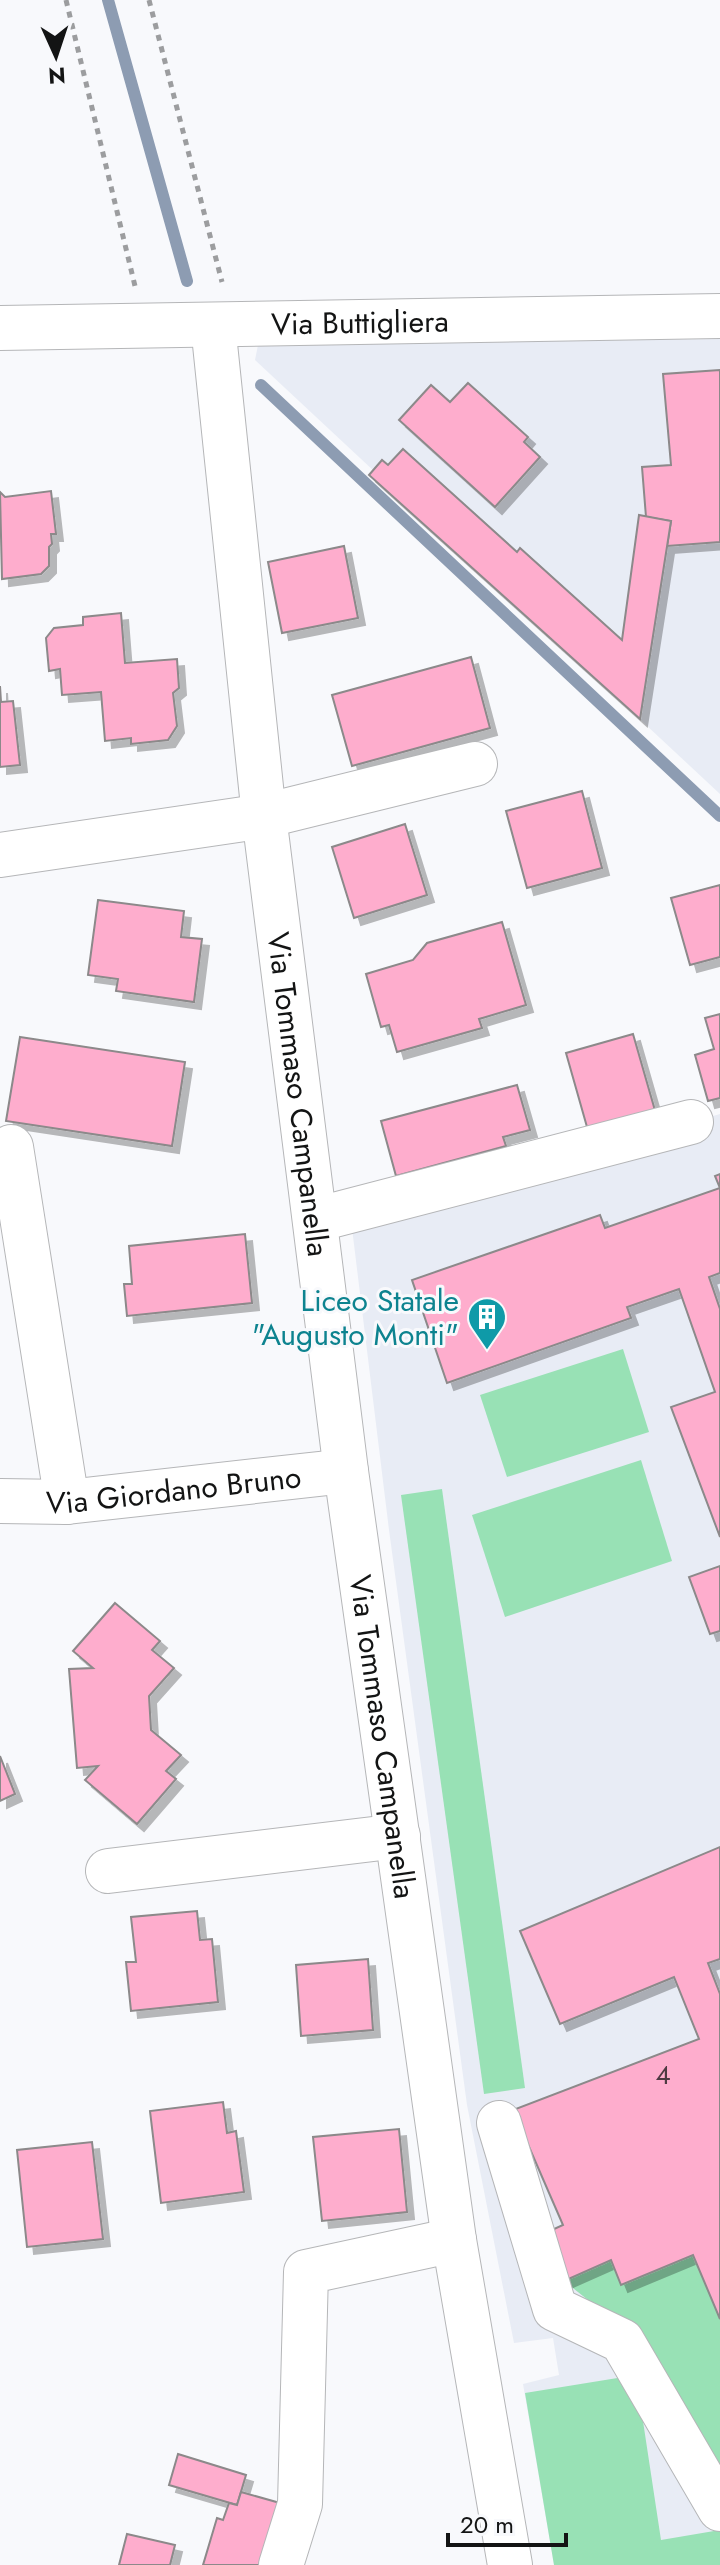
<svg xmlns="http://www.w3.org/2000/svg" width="720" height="2565" viewBox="0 0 720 2565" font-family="Jost,sans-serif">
  <defs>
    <filter id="shadow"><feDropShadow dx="7" dy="7" stdDeviation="0" flood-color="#0004"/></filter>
  </defs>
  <rect width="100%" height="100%" fill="#f8f9fc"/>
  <g fill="#e8ecf5">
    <polygon points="720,339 720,794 255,360 258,345"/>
    <polygon points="720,1114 720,2565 554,2565 523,2384 559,2375 553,2338 514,2343 467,2105 389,1530 351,1220"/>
  </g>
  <g fill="#98e1b5">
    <polygon points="623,1349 649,1432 507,1477 480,1395"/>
    <polygon points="641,1460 672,1561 505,1617 472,1515"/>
    <polygon points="442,1489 525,2088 484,2094 401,1495"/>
    <polygon points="693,2255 720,2319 720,2478 626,2330 564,2281 611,2260 621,2285"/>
    <polygon points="636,2375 661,2540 720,2530 720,2565 554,2565 525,2393"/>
  </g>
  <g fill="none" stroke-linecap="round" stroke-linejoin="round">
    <g stroke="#8d9cb2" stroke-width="12">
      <polyline points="108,0 187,281"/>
      <polyline points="261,385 720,816"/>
    </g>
  </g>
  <g fill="#feadcd" stroke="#8c898a" stroke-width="2" filter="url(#shadow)">
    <polygon points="720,370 720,542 667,546 671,521 646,517 642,467 671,465 663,374"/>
    <polygon points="468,383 528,437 524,442 540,457 495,507 399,420 431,385 450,402"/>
    <polygon points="403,449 517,552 520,548 622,640 639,515 671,521 640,719 369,475 382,460 388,465"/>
    <polygon points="51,491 56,534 51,534 52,544 49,547 49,566 41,574 2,579 0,492 5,497"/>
    <polygon points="344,546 358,618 282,633 268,562"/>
    <polygon points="121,613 125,663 177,659 179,688 173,693 177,726 168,740 131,744 131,738 105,741 101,692 62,695 60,669 49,671 46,638 54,628 83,625 83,617"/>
    <polygon points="471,657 490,728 352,766 332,695"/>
    <polygon points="0,686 1,702 13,701 20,765 0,767"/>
    <polygon points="582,791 602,868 527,888 506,811"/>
    <polygon points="405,824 427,895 354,918 332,847"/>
    <polygon points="720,885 720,957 690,965 671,898"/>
    <polygon points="98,900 184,911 181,937 202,939 194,1002 116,991 118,979 88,975"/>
    <polygon points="502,922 526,1005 479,1019 482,1028 397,1052 389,1025 381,1027 366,974 413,960 427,943"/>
    <polygon points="720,1014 720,1098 708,1101 695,1055 714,1049 705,1018"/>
    <polygon points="633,1034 656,1114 589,1134 566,1053"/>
    <polygon points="20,1037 185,1062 172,1146 6,1121"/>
    <polygon points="517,1085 530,1130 503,1137 506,1146 396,1176 381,1121"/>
    <polygon points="720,1174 720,1273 709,1277 720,1309 720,1537 671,1407 715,1392 679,1289 627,1307 631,1318 447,1383 412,1280 600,1215 605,1228 720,1188 715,1176"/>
    <polygon points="245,1234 252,1303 127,1316 124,1284 132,1284 129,1246"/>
    <polygon points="720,1566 720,1631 710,1634 689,1577"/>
    <polygon points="115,1603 160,1641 152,1650 174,1668 149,1696 151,1730 181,1755 166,1771 176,1779 137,1824 85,1780 98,1766 77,1768 69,1669 93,1668 73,1651"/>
    <polygon points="0,1756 15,1794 0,1801"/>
    <polygon points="720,1847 720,1959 708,1963 720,1994 720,2319 693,2255 621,2285 611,2260 564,2281 543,2234 563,2225 513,2110 699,2039 674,1977 560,2024 520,1931"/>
    <polygon points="197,1911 200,1940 212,1939 218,2002 131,2011 126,1962 136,1962 131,1917"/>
    <polygon points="368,1959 373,2030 301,2036 296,1965"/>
    <polygon points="223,2102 227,2133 236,2131 244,2192 161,2203 150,2111"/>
    <polygon points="399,2129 407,2212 322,2221 313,2137"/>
    <polygon points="92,2142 103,2239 27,2247 17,2150"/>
    <polygon points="178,2454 246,2475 237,2505 169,2485"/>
    <polygon points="241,2492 287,2505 270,2565 203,2565 217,2518 223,2520 229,2503 237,2505"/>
    <polygon points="127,2534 175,2545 170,2565 119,2565"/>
  </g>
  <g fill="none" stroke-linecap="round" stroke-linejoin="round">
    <g stroke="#b5b6b8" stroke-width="46">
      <g id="minor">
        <path id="s1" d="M213 325 264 816 346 1471 454 2240 510 2565"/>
        <path id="s2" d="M0 328 720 316"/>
        <polyline points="0,855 264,816 475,764"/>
        <polyline points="11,1147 67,1502"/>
        <polyline points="315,1220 691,1122"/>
        <path id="s3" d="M0 1501 67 1502 346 1471"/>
        <polyline points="108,1871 398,1836"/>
        <polyline points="499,2123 555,2309 622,2341 720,2509"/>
        <polyline points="281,2565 300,2504 306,2272 454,2240"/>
      </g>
    </g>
    <g stroke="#9c9d9f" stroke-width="5" stroke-dasharray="6 6" stroke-linecap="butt">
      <polyline points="66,0 135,286"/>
      <polyline points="149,0 222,282"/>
    </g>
    <use href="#minor" stroke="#fff" stroke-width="44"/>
  </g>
  <defs>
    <g id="building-pin" transform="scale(2)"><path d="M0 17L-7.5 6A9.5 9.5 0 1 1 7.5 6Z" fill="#0f9aa8" stroke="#f8f9fc"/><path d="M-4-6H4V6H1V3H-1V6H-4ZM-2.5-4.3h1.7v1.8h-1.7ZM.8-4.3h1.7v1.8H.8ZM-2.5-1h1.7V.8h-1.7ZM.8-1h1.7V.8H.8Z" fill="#fff"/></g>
  </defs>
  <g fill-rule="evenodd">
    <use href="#building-pin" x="487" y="1317"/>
  </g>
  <g text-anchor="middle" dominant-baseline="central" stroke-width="6" stroke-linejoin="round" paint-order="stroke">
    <g font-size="26" fill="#4e3a42">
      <text x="663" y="2075">4</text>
    </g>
    <g font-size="30" fill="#131414" stroke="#f8f9fc">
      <text stroke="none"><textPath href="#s2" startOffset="360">Via Buttigliera</textPath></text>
      <text stroke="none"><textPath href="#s1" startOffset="774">Via Tommaso Campanella</textPath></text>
      <text stroke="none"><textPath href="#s3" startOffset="174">Via Giordano Bruno</textPath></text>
      <text stroke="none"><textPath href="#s1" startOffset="1422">Via Tommaso Campanella</textPath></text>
    </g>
    <g font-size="30" fill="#0d838f" stroke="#f8f9fc" text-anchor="end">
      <text x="459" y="1300">Liceo Statale<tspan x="459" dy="34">"Augusto Monti"</tspan></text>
    </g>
  </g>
  <g transform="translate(56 56) rotate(177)" stroke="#f8f9fc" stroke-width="6" paint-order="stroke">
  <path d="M0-6L14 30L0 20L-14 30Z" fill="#131414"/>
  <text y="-12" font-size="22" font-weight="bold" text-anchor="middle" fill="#131414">N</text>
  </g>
  <path d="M448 2533v12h118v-12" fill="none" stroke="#131414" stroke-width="4"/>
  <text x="460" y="2533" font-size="24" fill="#131414" stroke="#f8f9fc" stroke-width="6" paint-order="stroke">20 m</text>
</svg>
